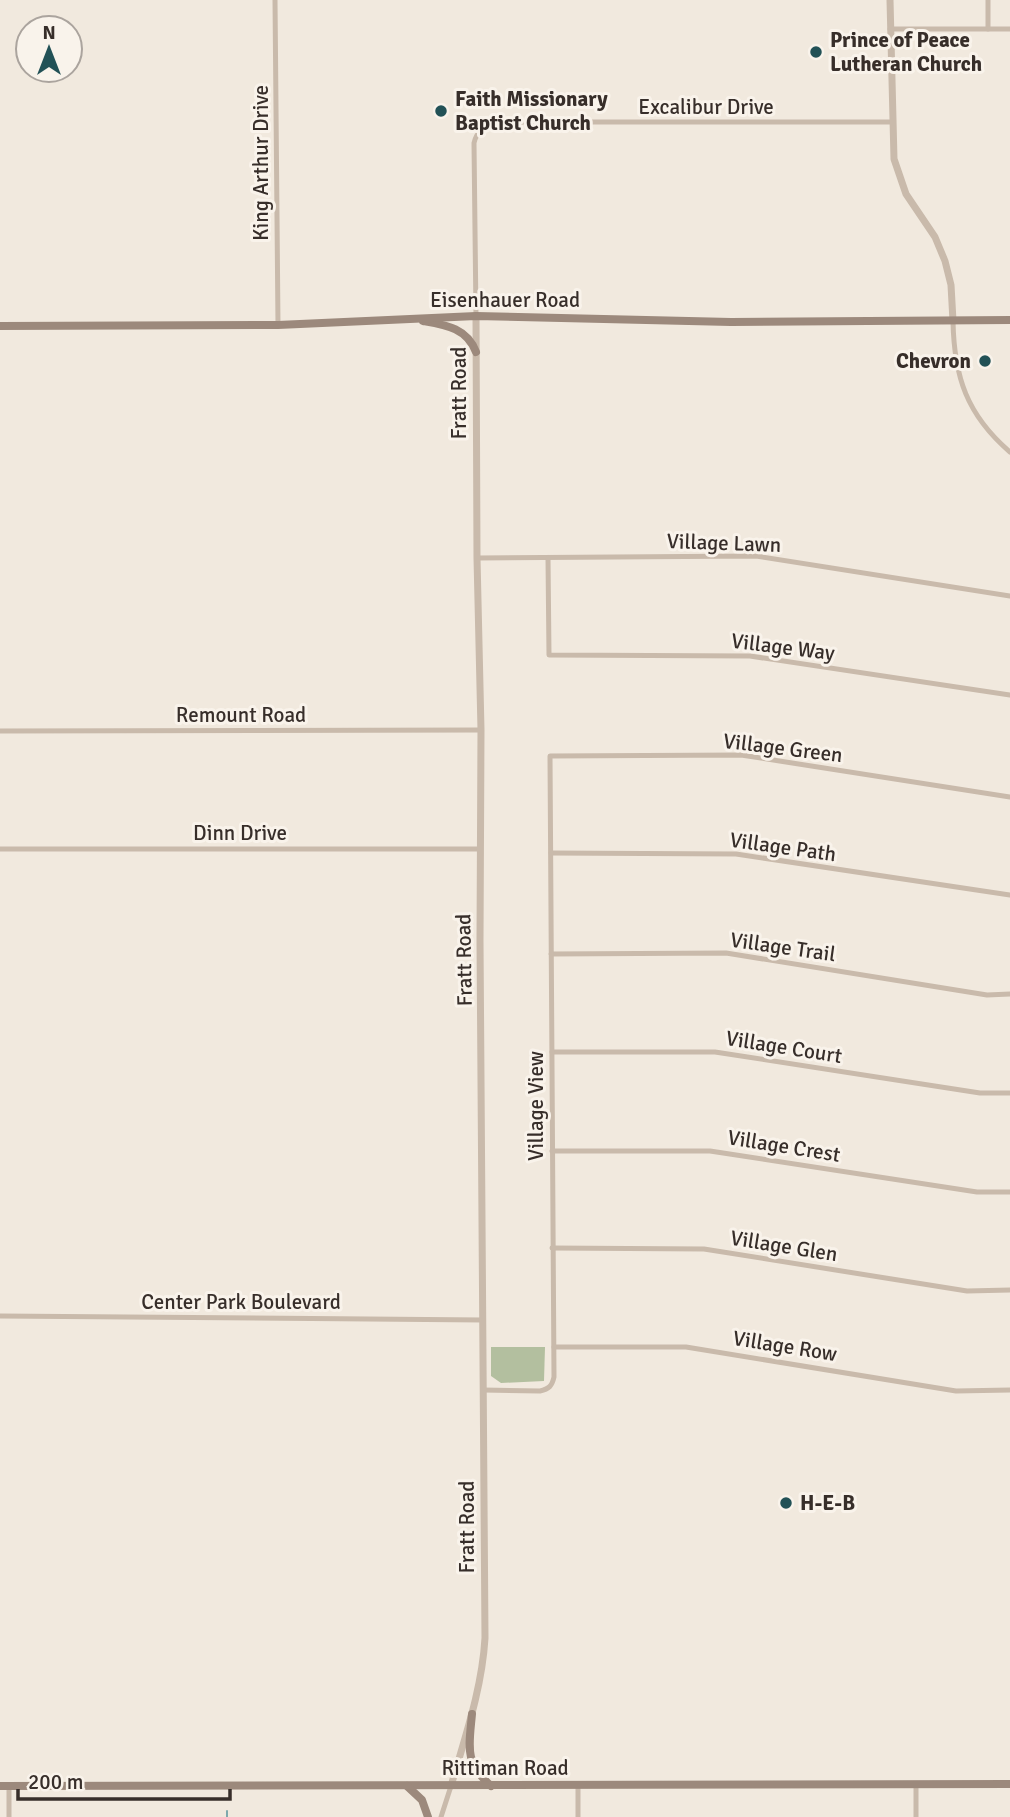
<svg xmlns="http://www.w3.org/2000/svg" width="1010" height="1817" viewBox="0 0 1010 1817" font-family="Signika,sans-serif">
  <rect width="100%" height="100%" fill="#f1e9de"/>
  <polygon fill="#b3bf9f" points="491,1347 545,1347 544,1381 501,1383 491,1376"/>
  <g fill="none" stroke-linecap="round" stroke-linejoin="round">
    <polyline stroke="#7fa9ad" stroke-width="2" points="227,1811 227,1817"/>
    <g stroke="#c9baab" stroke-width="5">
      <polyline points="275,0 278,325"/>
      <polyline points="988,0 988,29"/>
      <polyline points="890,29 1010,29"/>
      <path d="M476 316 474 143C477 130 485 126 497 122H892"/>
      <path d="M953 321C954 377 967 415 1010 452"/>
      <polyline points="477,558 756,556 1010,596"/>
      <polyline points="548,558 549,655 750,656 1010,695"/>
      <polyline points="0,731 481,730"/>
      <polyline points="0,849 480,849"/>
      <polyline points="551,853 736,854 1010,895"/>
      <polyline points="551,954 726,953 987,995 1010,994"/>
      <polyline points="552,1052 715,1052 980,1093 1010,1093"/>
      <polyline points="552,1151 710,1151 977,1192 1010,1192"/>
      <polyline points="552,1248 704,1249 967,1291 1010,1290"/>
      <polyline points="0,1316 483,1320"/>
      <polyline points="554,1347 686,1347 956,1391 1010,1390"/>
      <path d="M483 1390 540 1391C549 1389 552 1386 554 1377L550 756 741 755 1010 797"/>
      <polyline points="916,1784 916,1817"/>
      <polyline points="9,1817 9,1786"/>
      <polyline points="441,1817 451,1786"/>
      <polyline points="578,1817 578,1786"/>
    </g>
    <g stroke="#c9baab" stroke-width="7">
      <polyline points="890,0 894,159 906,194 935,237 945,261 951,285 953,321"/>
      <path d="M451 1786C465 1737 482 1689 485 1638L480 941 481 730 477 558 476 316"/>
    </g>
    <g stroke="#9c897c" stroke-width="8">
      <path d="M423 321C446 325 467 328 476 352"/>
      <polyline points="0,326 278,325 476,316 731,322 1010,320"/>
      <path d="M472 1714C469 1747 464 1762 491 1786"/>
      <polyline points="0,1786 1010,1784"/>
      <polyline points="407,1786 422,1800 428,1817"/>
    </g>
  </g>
  <g fill="#225156" stroke="#f9f3eb" stroke-width="2.5">
    <circle cx="816" cy="52" r="7"/>
    <circle cx="441" cy="111" r="7"/>
    <circle cx="985" cy="361" r="7"/>
    <circle cx="786" cy="1503" r="7"/>
  </g>
  <g text-anchor="middle" dominant-baseline="central" stroke-width="6" stroke-linejoin="round" paint-order="stroke">
    <g font-size="21" font-weight="bold" fill="#372e2a" stroke="#f9f3eb" text-anchor="start">
      <text x="830" y="40">Prince of Peace<tspan x="830" dy="24">Lutheran Church</tspan></text>
      <text x="455" y="99">Faith Missionary<tspan x="455" dy="24">Baptist Church</tspan></text>
      <text x="971" y="361" text-anchor="end">Chevron</text>
      <text x="800" y="1503">H-E-B</text>
    </g>
    <g font-size="21" fill="#372e2a" stroke="#f9f3eb">
      <text x="706" y="107">Excalibur Drive</text>
      <text transform="translate(261 163) rotate(-90)">King Arthur Drive</text>
      <text x="505" y="300">Eisenhauer Road</text>
      <text transform="translate(459 393) rotate(-90)">Fratt Road</text>
      <text transform="translate(724 543) rotate(2)">Village Lawn</text>
      <text transform="translate(783 647) rotate(7)">Village Way</text>
      <text x="241" y="715">Remount Road</text>
      <text transform="translate(783 748) rotate(7)">Village Green</text>
      <text x="240" y="833">Dinn Drive</text>
      <text transform="translate(783 847) rotate(8)">Village Path</text>
      <text transform="translate(783 947) rotate(8)">Village Trail</text>
      <text transform="translate(464 960) rotate(-91)">Fratt Road</text>
      <text transform="translate(784 1047) rotate(9)">Village Court</text>
      <text transform="translate(536 1106) rotate(-90)">Village View</text>
      <text transform="translate(784 1146) rotate(9)">Village Crest</text>
      <text transform="translate(784 1246) rotate(9)">Village Glen</text>
      <text x="241" y="1302">Center Park Boulevard</text>
      <text transform="translate(785 1346) rotate(9)">Village Row</text>
      <text transform="translate(467 1527) rotate(-90)">Fratt Road</text>
      <text x="505" y="1768">Rittiman Road</text>
    </g>
  </g>
  <g transform="translate(49 49)"><circle r="33" fill="#f9f3eb" stroke="#aba49e" stroke-width="2"/>
  <path d="M0-5L12 26L0 18L-12 26Z" fill="#225156"/>
  <text y="-10" font-size="19" font-weight="bold" text-anchor="middle" fill="#372e2a">N</text>
  </g>
  <path d="M18 1789v10h212v-10" fill="none" stroke="#372e2a" stroke-width="3.5"/>
  <text x="28" y="1789" font-size="21" fill="#372e2a" stroke="#f9f3eb" stroke-width="5" paint-order="stroke">200 m</text>
</svg>
